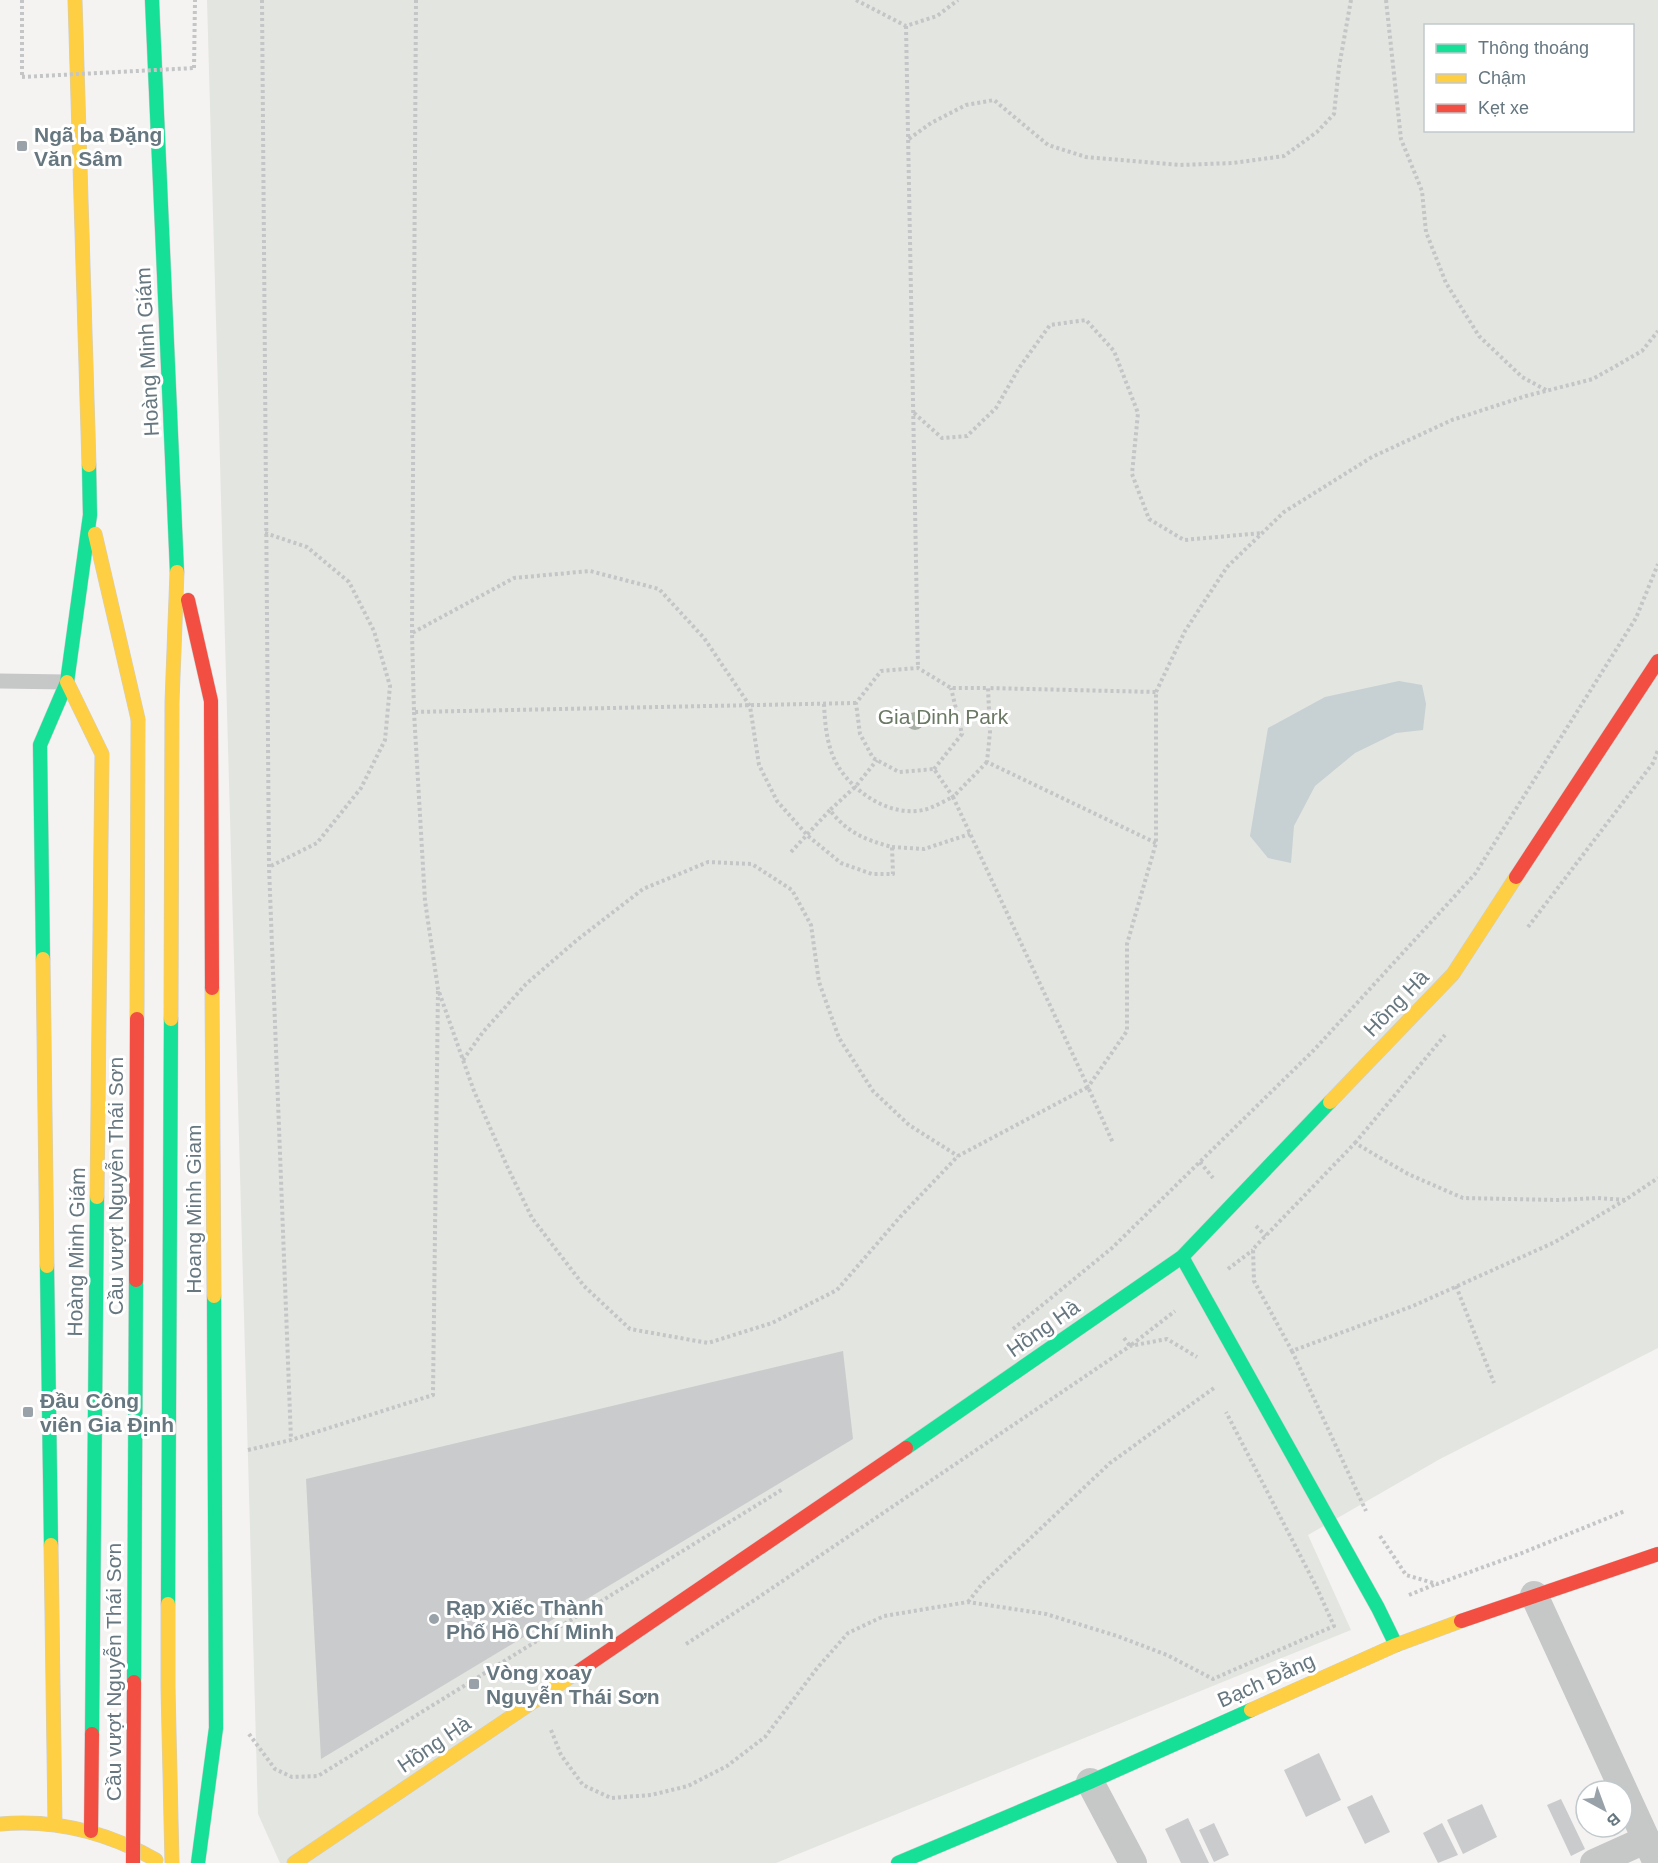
<svg xmlns="http://www.w3.org/2000/svg" width="1658" height="1863" viewBox="0 0 1658 1863" font-family="Helvetica,sans-serif">
  <rect width="100%" height="100%" fill="#f4f3f2"/>
  <path fill="#e3e5e0" fill-rule="evenodd" d="M207 0H1658V1348L1440 1459 1308 1535 1351 1630 776 1863H280L258 1814ZM1426 26H1632V130H1426Z"/>
  <polygon fill="#c7d0d2" points="1399,681 1422,685 1426,704 1423,730 1396,733 1355,753 1315,786 1294,826 1291,863 1268,858 1250,836 1268,728 1325,697"/>
  <g fill="#cacbcc">
    <polygon points="843,1351 853,1439 321,1759 306,1479"/>
    <polygon points="1319,1753 1341,1800 1306,1817 1284,1770"/>
    <polygon points="1372,1795 1390,1832 1365,1844 1347,1807"/>
    <polygon points="1561,1799 1585,1849 1571,1856 1547,1805"/>
    <polygon points="1482,1804 1497,1837 1463,1854 1447,1820"/>
    <polygon points="1188,1818 1209,1863 1181,1863 1165,1829"/>
    <polygon points="1214,1823 1229,1855 1214,1862 1199,1830"/>
    <polygon points="1442,1823 1458,1855 1438,1863 1423,1833"/>
  </g>
  <g fill="none" stroke-linecap="round" stroke-linejoin="round">
    <g stroke="#cfcfcf" stroke-width="15">
      <g id="fast">
        <polyline points="152,0 177,572"/>
        <polyline points="43,959 40,745 67,682 90,515 89,465"/>
        <polyline points="1182,1257 1378,1608 1396,1645"/>
        <polyline points="47,1266 51,1545"/>
        <polyline points="906,1448 1182,1257 1330,1102"/>
        <polyline points="168,1604 171,1019"/>
        <polyline points="92,1734 97,1197"/>
        <polyline points="198,1863 216,1728 214,1296"/>
        <polyline points="898,1863 1090,1782 1251,1710"/>
      </g>
    </g>
    <g stroke="#cfcfcf" stroke-width="15">
      <g id="slow">
        <polyline points="75,0 89,465"/>
        <polyline points="95,534 138,719"/>
        <polyline points="67,682 102,754 97,1197"/>
        <polyline points="43,959 47,1266"/>
        <polyline points="212,988 214,1296"/>
        <polyline points="171,1019 172,702 177,572"/>
        <polyline points="1330,1102 1453,974 1516,877"/>
        <polyline points="51,1545 55,1823"/>
        <polyline points="168,1604 168,1687 172,1863"/>
        <polyline points="1251,1710 1396,1645 1461,1621"/>
        <path d="M0 1824C57 1819 107 1832 156 1860"/>
        <polyline points="294,1863 576,1673"/>
      </g>
    </g>
    <g stroke="#cfcfcf" stroke-width="15">
      <g id="jam">
        <polyline points="188,600 211,701 212,988"/>
        <polyline points="1516,877 1658,661"/>
        <polyline points="1461,1621 1658,1554"/>
        <polyline points="576,1673 906,1448"/>
        <polyline points="91,1831 92,1734"/>
      </g>
    </g>
    <g stroke="#c4c5c6" stroke-width="4" stroke-dasharray="3 3" stroke-linecap="butt">
      <polyline points="22,0 22,77"/>
      <polyline points="262,0 269,867 291,1440"/>
      <polyline points="856,0 906,26 937,16 958,0"/>
      <polyline points="1386,0 1401,139 1422,191 1426,232 1446,283 1479,336 1522,377 1546,390"/>
      <polyline points="906,26 918,668"/>
      <polyline points="194,68 195,0"/>
      <polyline points="909,139 931,123 966,105 994,100 1048,145 1086,157 1180,165 1233,163 1284,156 1317,132 1334,114 1339,67 1351,0"/>
      <polyline points="914,413 942,438 967,436 996,408 1019,368 1050,325 1086,320 1114,351 1138,413 1132,474 1149,519 1184,540 1262,533"/>
      <polyline points="265,533 307,547 349,582 374,631 390,686 385,740 361,788 317,843 269,867"/>
      <polyline points="412,633 416,0"/>
      <polyline points="1156,692 1185,631 1227,567 1284,512 1372,457 1452,420 1526,396 1593,379 1642,351 1658,331"/>
      <path d="M856 703 414 712 412 633 514 578 590 571 659 589 704 638 750 706 759 765 777 801 808 836 841 863 872 874H893L892 847C866 840 847 833 830 810L856 786 877 760"/>
      <path d="M824 704C825 725 827 748 838 766 854 793 891 817 923 810 933 808 944 801 953 797L1088 1087 1127 1031V944L1156 843V692L988 688 990 732 987 762 1156 843"/>
      <polyline points="414,712 425,901 438,989 463,1060 474,1091 507,1166 532,1218 584,1286 630,1329 708,1343 772,1323 837,1290 900,1217 958,1156 1088,1087 1113,1143"/>
      <polyline points="987,762 953,797 934,769 899,772 873,758 860,734 856,703 881,671 918,668 951,688 988,688"/>
      <polyline points="934,769 962,734 951,688"/>
      <polyline points="892,847 924,849 970,834"/>
      <polyline points="791,852 830,810"/>
      <polyline points="1528,927 1653,763 1658,750"/>
      <polyline points="463,1060 483,1032 526,984 577,940 643,889 708,862 752,864 792,890 811,925 819,982 839,1038 873,1091 909,1125 958,1156"/>
      <polyline points="1355,1143 1445,1035"/>
      <polyline points="1200,1162 1213,1178"/>
      <polyline points="1625,1200 1598,1198 1557,1200 1463,1198 1408,1174 1355,1143 1253,1249 1254,1281 1292,1351 1413,1306 1555,1242 1625,1200 1658,1178"/>
      <polyline points="1256,1226 1266,1236"/>
      <polyline points="1228,1269 1253,1250"/>
      <polyline points="1456,1286 1494,1383"/>
      <polyline points="1013,1329 1112,1248 1314,1050 1475,874 1636,618 1658,564"/>
      <polyline points="1124,1338 1130,1346 1175,1311"/>
      <polyline points="1292,1351 1366,1511"/>
      <polyline points="248,1450 291,1440 433,1395 438,989"/>
      <polyline points="1380,1536 1406,1575 1437,1584 1522,1553 1625,1511"/>
      <polyline points="1409,1595 1436,1584"/>
      <polyline points="968,1602 982,1584 1110,1463 1214,1388 1215,1389"/>
      <polyline points="686,1644 753,1601 1130,1346 1167,1339 1197,1357"/>
      <polyline points="551,1730 561,1755 583,1785 611,1798 651,1795 688,1786 727,1766 765,1737 818,1667 848,1633 884,1616 968,1602 1046,1614 1117,1636 1167,1655 1213,1679 1334,1626 1316,1586 1226,1412"/>
      <polyline points="249,1734 275,1769 292,1777 318,1776 783,1489"/>
    </g>
    <polyline stroke="#c6c8c8" stroke-width="15" points="0,681 67,682"/>
    <g stroke="#c6c8c8" stroke-width="28">
      <polyline points="1534,1595 1657,1863"/>
      <polyline points="1090,1782 1133,1863"/>
      <polyline points="1594,1863 1645,1840"/>
    </g>
    <use href="#fast" stroke="#16e098" stroke-width="14"/>
    <use href="#slow" stroke="#ffcf43" stroke-width="14"/>
    <use href="#jam" stroke="#f24e42" stroke-width="14"/>
    <g stroke="#cfcfcf" stroke-width="15" stroke-linecap="butt">
      <polyline id="fast-bridge" points="134,1682 136,1280"/>
    </g>
    <g stroke="#cfcfcf" stroke-width="15" stroke-linecap="butt">
      <polyline id="slow-bridge" points="137,1019 138,719"/>
    </g>
    <g stroke="#cfcfcf" stroke-width="15" stroke-linecap="butt">
      <g id="jam-bridge">
        <polyline points="136,1280 137,1019"/>
        <polyline points="133,1863 134,1682"/>
      </g>
    </g>
    <polyline stroke="#c4c5c6" stroke-width="4" stroke-dasharray="3 3" stroke-linecap="butt" points="22,77 194,68"/>
    <use href="#fast-bridge" stroke="#16e098" stroke-width="14"/>
    <use href="#slow-bridge" stroke="#ffcf43" stroke-width="14"/>
    <use href="#jam-bridge" stroke="#f24e42" stroke-width="14"/>
  </g>
  <circle fill="#a8afa4" cx="915" cy="721" r="9"/>
  <g fill="#98a2a8" stroke="#fff" stroke-width="2">
    <rect x="16" y="140" width="12" height="12" rx="3"/>
    <rect x="22" y="1406" width="12" height="12" rx="3"/>
    <circle cx="434" cy="1619" r="6"/>
    <rect x="468" y="1678" width="12" height="12" rx="3"/>
  </g>
  <g text-anchor="middle" dominant-baseline="central" stroke-width="6" stroke-linejoin="round" paint-order="stroke">
    <g font-size="21" font-weight="bold" fill="#667780" stroke="#fff" text-anchor="start">
      <text x="34" y="134">Ngã ba Đặng<tspan x="34" dy="24">Văn Sâm</tspan></text>
      <text x="40" y="1400">Đầu Công<tspan x="40" dy="24">viên Gia Định</tspan></text>
      <text x="446" y="1607">Rạp Xiếc Thành<tspan x="446" dy="24">Phố Hồ Chí Minh</tspan></text>
      <text x="486" y="1672">Vòng xoay<tspan x="486" dy="24">Nguyễn Thái Sơn</tspan></text>
    </g>
    <g font-size="21" fill="#667780" stroke="#fff">
      <text transform="translate(147 352) rotate(-93)">Hoàng Minh Giám</text>
      <text transform="translate(1396 1003) rotate(-46)">Hồng Hà</text>
      <text transform="translate(115 1186) rotate(-90)">Cầu vượt Nguyễn Thái Sơn</text>
      <text transform="translate(193 1209) rotate(-90)">Hoang Minh Giam</text>
      <text transform="translate(76 1252) rotate(-89)">Hoàng Minh Giám</text>
      <text transform="translate(1043 1328) rotate(-35)">Hồng Hà</text>
      <text transform="translate(113 1672) rotate(-90)">Cầu vượt Nguyễn Thái Sơn</text>
      <text transform="translate(1266 1680) rotate(-24)">Bạch Đằng</text>
      <text transform="translate(434 1744) rotate(-34)">Hồng Hà</text>
    </g>
    <g font-size="21" fill="#6a7864" stroke="#fff">
      <text x="943" y="716">Gia Dinh Park</text>
    </g>
  </g>
  <rect x="1424" y="24" width="210" height="108" fill="#ffffff" stroke="#c2c9cc" stroke-width="1.5"/>
  <rect x="1436" y="44" width="30" height="9" fill="#16e098" stroke="#c2c9cc" stroke-width="1.5"/>
  <text x="1478" y="54" font-size="18" fill="#667780">Thông thoáng</text>
  <rect x="1436" y="74" width="30" height="9" fill="#ffcf43" stroke="#c2c9cc" stroke-width="1.5"/>
  <text x="1478" y="84" font-size="18" fill="#667780">Chậm</text>
  <rect x="1436" y="104" width="30" height="9" fill="#f24e42" stroke="#c2c9cc" stroke-width="1.5"/>
  <text x="1478" y="114" font-size="18" fill="#667780">Kẹt xe</text>
  <g transform="translate(1604 1809) rotate(139)"><circle r="28" fill="#ffffff" stroke="#c2c9cc" stroke-width="1.5"/>
  <path d="M0-4.5L10 22L0 15L-10 22Z" fill="#98a2a8"/>
  <text y="-9" font-size="16" font-weight="bold" text-anchor="middle" fill="#667780">B</text>
  </g>
</svg>
